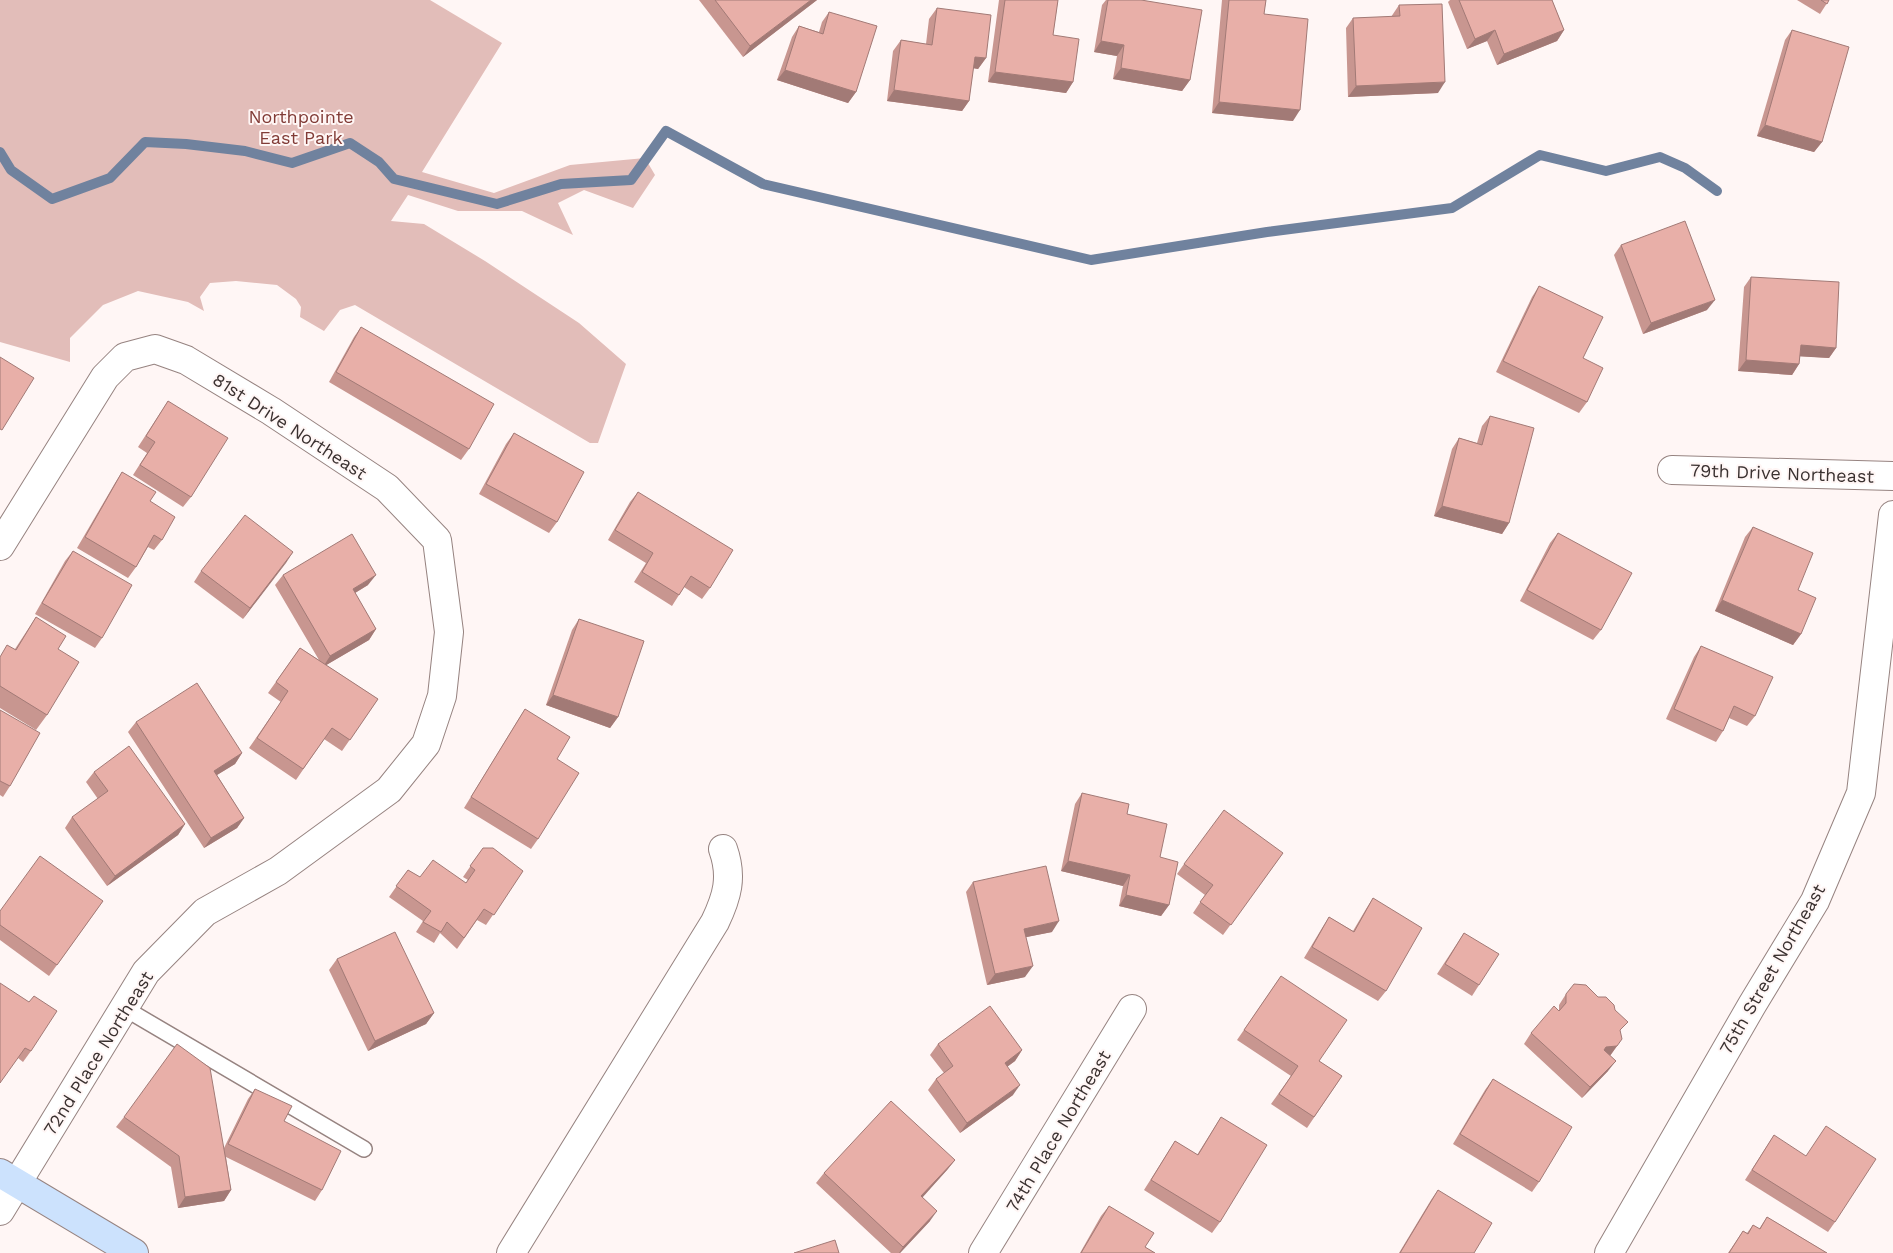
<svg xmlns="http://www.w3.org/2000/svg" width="1893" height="1253" viewBox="0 0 1893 1253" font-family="'Work Sans',sans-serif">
  <rect width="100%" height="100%" fill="#fff6f5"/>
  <polygon fill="#e2bdb9" points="0,0 430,0 502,43 422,172 494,193 570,165 645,158 655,175 633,208 584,190 558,203 573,235 522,211 458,211 408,195 391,221 424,224 485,261 579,323 626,364 598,443 590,443 355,305 340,310 324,331 300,317 301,307 296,299 277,285 236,281 210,283 200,297 204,311 188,302 138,291 103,305 70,338 70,362 0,342"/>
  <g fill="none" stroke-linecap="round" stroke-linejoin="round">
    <polyline stroke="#70829e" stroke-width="10" points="0,152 11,170 52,199 110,178 145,142 186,144 245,151 292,163 350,143 379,162 394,179 497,204 561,184 631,180 666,131 763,184 1091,260 1267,232 1452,208 1540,155 1606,171 1660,157 1685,168 1717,191"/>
    <g stroke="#968380" stroke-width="18">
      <polyline id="lane" points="124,1008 364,1149"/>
    </g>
    <g stroke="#968380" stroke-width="30">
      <g id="street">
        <polyline points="1672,470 1893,476"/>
        <polyline points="0,546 105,377 125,357 155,349 186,360 271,411 387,488 437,540 449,632 442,696 426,744 389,790 278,871 205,912 146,972 0,1211"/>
        <path d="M511 1253 715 922C727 897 733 877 723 849"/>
        <polyline points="983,1253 1132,1009"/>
        <polyline points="1609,1253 1752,1005 1815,901 1861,793 1893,515"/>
      </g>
    </g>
    <g stroke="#968380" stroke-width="30">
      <polyline id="secondary" points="0,1173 134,1253"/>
    </g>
    <use href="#lane" stroke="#fff" stroke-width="15"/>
    <use href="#street" stroke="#fff" stroke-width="28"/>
    <use href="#secondary" stroke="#cce2fd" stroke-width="28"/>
  </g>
  <g fill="#c89690">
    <polygon points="699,0 817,0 743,57"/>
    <polygon points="999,0 1058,0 1053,35 1073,82 1066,93 988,82"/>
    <polygon points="1106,0 1141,0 1190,80 1182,91 1113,79 1117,56 1094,52 1102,5"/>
    <polygon points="1222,0 1266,0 1264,14 1293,121 1212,113"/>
    <polygon points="1450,0 1552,0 1564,30 1557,41 1497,65 1487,41 1467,49 1448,2"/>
    <polygon points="1797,0 1829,0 1820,14"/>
    <polygon points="1399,5 1438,93 1348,97 1346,28 1353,18 1391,17"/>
    <polygon points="937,8 986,58 978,69 973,68 969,101 962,111 887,101 893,51 901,40 926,44 929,19"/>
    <polygon points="829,12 856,92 848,103 777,80 792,37 799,26 819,32 822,22"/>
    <polygon points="1792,30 1822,142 1814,152 1757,136 1785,40"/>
    <polygon points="1621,245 1707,310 1643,334 1614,255"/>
    <polygon points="1751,277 1836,348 1829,358 1800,356 1799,364 1792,375 1738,371 1744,287"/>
    <polygon points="1539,286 1583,358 1587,402 1579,413 1496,372 1532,297"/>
    <polygon points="361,327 469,449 461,460 329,382 354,337"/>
    <polygon points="168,401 191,497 183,507 133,475 147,453 138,447"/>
    <polygon points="1490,416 1509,523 1502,534 1434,516 1452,449 1459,438 1477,443 1482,426"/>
    <polygon points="514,433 557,522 549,533 479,494 506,444"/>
    <polygon points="122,472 150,501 162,540 154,550 148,547 136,567 128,578 77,548 115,483"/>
    <polygon points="638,492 710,588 702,599 684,587 672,606 634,582 646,563 608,540 630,502"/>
    <polygon points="1753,527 1798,590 1801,634 1793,645 1715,611 1745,537"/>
    <polygon points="1558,533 1601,630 1593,640 1520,601 1550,543"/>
    <polygon points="73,551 102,638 95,648 35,614 65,561"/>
    <polygon points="293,552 243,619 194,582 201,571"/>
    <polygon points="283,575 368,585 355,593 376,629 369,640 326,665 378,699 342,751 324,739 296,780 249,748 281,702 268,693 300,648 319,660 275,585"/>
    <polygon points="36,617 58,649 47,715 36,730 0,708 0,657 15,649"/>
    <polygon points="579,619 618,717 610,728 546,705 572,630"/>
    <polygon points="1701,646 1755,716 1747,726 1729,718 1723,731 1716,742 1666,719 1694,657"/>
    <polygon points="525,709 557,759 538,839 531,849 464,808 518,720"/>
    <polygon points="0,710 10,786 3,797 0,795"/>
    <polygon points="136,722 242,753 235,764 217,775 244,818 237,828 204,848 128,732"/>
    <polygon points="94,772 185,824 178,835 107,886 65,828 72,817 98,799 86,782"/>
    <polygon points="1082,793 1127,814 1160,857 1169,905 1161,916 1119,906 1123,886 1061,871 1075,804"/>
    <polygon points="483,848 523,871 486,925 477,920 457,949 440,933 434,943 416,932 423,921 389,897 408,870 420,877 466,883 468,880 463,877"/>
    <polygon points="1283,853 1223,935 1193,913 1205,895 1177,874 1184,864"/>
    <polygon points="973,882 1052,932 1026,937 1025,977 987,985 966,892"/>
    <polygon points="1373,898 1386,991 1378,1001 1304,958 1322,928 1329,917 1353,931 1366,909"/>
    <polygon points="103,901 49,976 0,940 0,911"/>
    <polygon points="1464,933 1479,985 1472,996 1437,974"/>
    <polygon points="337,959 434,1013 426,1024 368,1051 329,970"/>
    <polygon points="1281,976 1319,1061 1342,1076 1307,1128 1271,1104 1291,1076 1237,1040"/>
    <polygon points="0,983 31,1051 23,1062 18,1058"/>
    <polygon points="1566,994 1621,1032 1617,1046 1610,1056 1608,1071 1582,1098 1524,1044 1531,1033 1559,1010 1559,1005"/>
    <polygon points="938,1044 1022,1050 1015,1061 1007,1067 1013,1095 960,1133 928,1090 936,1079 944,1073 930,1055"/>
    <polygon points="1493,1079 1539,1182 1532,1192 1453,1144 1485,1090"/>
    <polygon points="255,1089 284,1121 322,1190 315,1201 226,1157 231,1190 224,1201 178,1208 171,1167 116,1127 124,1117 224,1148 248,1099"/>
    <polygon points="1221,1117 1220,1222 1212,1233 1144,1190 1175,1141 1197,1155"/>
    <polygon points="1774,1135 1835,1222 1828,1232 1745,1180"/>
    <polygon points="955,1160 947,1170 922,1197 930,1221 900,1253 891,1253 816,1183 824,1173"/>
    <polygon points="1438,1190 1474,1253 1399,1253 1431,1200"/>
    <polygon points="1109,1206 1145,1247 1155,1253 1080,1253 1101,1216"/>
    <polygon points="1767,1217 1827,1253 1728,1253 1743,1231 1747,1233 1753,1225 1759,1229"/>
  </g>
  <g fill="#a27a76">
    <polygon points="811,0 817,0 743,57 750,46"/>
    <polygon points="1495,30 1487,41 1467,49 1475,39"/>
    <polygon points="1564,30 1557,41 1497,65 1504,54"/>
    <polygon points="1101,41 1124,45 1117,56 1094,52"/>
    <polygon points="975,57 986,58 978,69 967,67"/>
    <polygon points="1121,68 1190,80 1182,91 1113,79"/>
    <polygon points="785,70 856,92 848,103 777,80"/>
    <polygon points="995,72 1073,82 1066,93 988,82"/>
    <polygon points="1445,82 1438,93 1348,97 1356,86"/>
    <polygon points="894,90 969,101 962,111 887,101"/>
    <polygon points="1219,102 1300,110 1293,121 1212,113"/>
    <polygon points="1765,125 1822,142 1814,152 1757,136"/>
    <polygon points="1715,300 1707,310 1643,334 1651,323"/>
    <polygon points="1801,345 1836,348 1829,358 1793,356"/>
    <polygon points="1746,360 1799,364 1792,375 1738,371"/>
    <polygon points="1442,506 1509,523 1502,534 1434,516"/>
    <polygon points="293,552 286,563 243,619 250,608"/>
    <polygon points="376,575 368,585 345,599 353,589"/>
    <polygon points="1722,600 1801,634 1793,645 1715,611"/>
    <polygon points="376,629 369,640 323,667 330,656"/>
    <polygon points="553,695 618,717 610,728 546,705"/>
    <polygon points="242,753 235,764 207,781 214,771"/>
    <polygon points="244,818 237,828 204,848 211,838"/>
    <polygon points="185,824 178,835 107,886 115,876"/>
    <polygon points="1068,861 1130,875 1123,886 1061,871"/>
    <polygon points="1126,895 1169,905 1161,916 1119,906"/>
    <polygon points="1059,921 1052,932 1017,939 1024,929"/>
    <polygon points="1033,966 1025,977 987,985 995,974"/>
    <polygon points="434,1013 426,1024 368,1051 375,1041"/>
    <polygon points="1617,1046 1609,1057 1604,1050 1606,1047"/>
    <polygon points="1022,1050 1015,1061 997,1074 1005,1063"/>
    <polygon points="1616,1061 1608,1071 1582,1098 1590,1087"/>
    <polygon points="1020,1085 1013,1095 960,1133 967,1123"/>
    <polygon points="955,1160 947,1170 914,1207 921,1196"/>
    <polygon points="231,1190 224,1201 178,1208 185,1197"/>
    <polygon points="937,1211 930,1221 900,1253 899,1253 903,1247"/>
  </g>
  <g fill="#e8afa8" stroke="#a27a76">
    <polygon points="715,0 811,0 750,46"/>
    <polygon points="1005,0 1058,0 1053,35 1079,39 1073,82 995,72"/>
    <polygon points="1108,0 1141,0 1202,10 1190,80 1121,68 1124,45 1101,41"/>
    <polygon points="1229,0 1266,0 1264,14 1308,19 1300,110 1219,102"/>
    <polygon points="1459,0 1552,0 1564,30 1504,54 1495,30 1475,39"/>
    <polygon points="1821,0 1829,0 1827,4"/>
    <polygon points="1442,4 1445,82 1356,86 1353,18 1400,16 1399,5"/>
    <polygon points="937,8 991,15 986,58 975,57 969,101 894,90 901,40 932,45"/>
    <polygon points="829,12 877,26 856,92 785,70 799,26 823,34"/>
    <polygon points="1792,30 1849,47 1822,142 1765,125"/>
    <polygon points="1685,221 1715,300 1651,323 1621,245"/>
    <polygon points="1751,277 1839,282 1836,348 1801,345 1799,364 1746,360"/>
    <polygon points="1539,286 1603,317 1583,358 1603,368 1587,402 1503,361"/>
    <polygon points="361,327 494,404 469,449 336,372"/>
    <polygon points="0,357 34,378 2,430 0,429"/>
    <polygon points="168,401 228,438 191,497 140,465 155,442 146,436"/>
    <polygon points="1490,416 1534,428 1509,523 1442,506 1459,438 1482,445"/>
    <polygon points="514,433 584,472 557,522 486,484"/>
    <polygon points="122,472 156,492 150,501 175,517 162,540 154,535 136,567 85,537"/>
    <polygon points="638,492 733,550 710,588 691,576 679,595 642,572 653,553 615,530"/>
    <polygon points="245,515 293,552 250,608 201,571"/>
    <polygon points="1753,527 1813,553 1798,590 1816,598 1801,634 1722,600"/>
    <polygon points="1558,533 1632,573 1601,630 1527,590"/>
    <polygon points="352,534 376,575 353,589 376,629 330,656 283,575"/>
    <polygon points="73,551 132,585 102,638 42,603"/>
    <polygon points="36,617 66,636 58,649 79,662 47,715 0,686 0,657 7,645 16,650"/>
    <polygon points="579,619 644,641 618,717 553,695"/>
    <polygon points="1701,646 1773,677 1755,716 1734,706 1723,731 1674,709"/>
    <polygon points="300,648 378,699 350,740 332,728 303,769 257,738 288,691 276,682"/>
    <polygon points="197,683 242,753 214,771 244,818 211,838 136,722"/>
    <polygon points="525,709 570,737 557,759 579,773 538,839 471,797"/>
    <polygon points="0,710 40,733 10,786 0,781"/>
    <polygon points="129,746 185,824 115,876 72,817 108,791 94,772"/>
    <polygon points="1082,793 1129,804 1127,814 1167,824 1160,857 1178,862 1169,905 1126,895 1130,875 1068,861"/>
    <polygon points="1224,810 1283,853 1231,925 1200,902 1213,885 1184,864"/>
    <polygon points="483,848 493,848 523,871 494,915 484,909 464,938 447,922 441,932 423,922 431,911 396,886 408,870 420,877 433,860 466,883 475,870 470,866"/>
    <polygon points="40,856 103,901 57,965 0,925 0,911"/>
    <polygon points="1046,866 1059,921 1024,929 1033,966 995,974 973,882"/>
    <polygon points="1373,898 1422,928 1386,991 1312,947 1329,917 1354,932"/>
    <polygon points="395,932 434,1013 375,1041 337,959"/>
    <polygon points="1464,933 1499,954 1479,985 1445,964"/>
    <polygon points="1281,976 1347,1020 1319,1061 1342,1076 1314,1117 1279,1094 1298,1066 1244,1030"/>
    <polygon points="0,983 29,1002 34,996 57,1011 31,1051 25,1048 0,1083"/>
    <polygon points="1574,984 1586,985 1598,997 1606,997 1614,1005 1615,1010 1628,1022 1620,1030 1622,1039 1617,1046 1606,1047 1604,1050 1616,1061 1590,1087 1531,1033 1554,1006 1559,1011 1566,1003 1566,994"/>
    <polygon points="990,1006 1022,1050 1005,1063 1020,1085 967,1123 936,1079 953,1066 938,1044"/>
    <polygon points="177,1044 210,1068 231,1190 185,1197 179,1156 124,1117"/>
    <polygon points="1493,1079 1572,1127 1539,1182 1460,1134"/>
    <polygon points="255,1089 292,1106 284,1121 341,1151 322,1190 228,1144"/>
    <polygon points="891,1101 955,1160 921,1196 937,1211 903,1247 824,1173"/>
    <polygon points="1221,1117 1267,1145 1220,1222 1151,1180 1175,1141 1198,1155"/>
    <polygon points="1826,1126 1876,1159 1835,1222 1752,1170 1774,1135 1806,1156"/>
    <polygon points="1438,1190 1492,1223 1474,1253 1400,1253"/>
    <polygon points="1109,1206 1154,1233 1145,1247 1155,1253 1081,1253"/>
    <polygon points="1767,1217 1827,1253 1729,1253 1743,1231 1748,1234 1753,1225 1760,1229"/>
    <polygon points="835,1240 839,1253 794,1253"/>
  </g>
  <g text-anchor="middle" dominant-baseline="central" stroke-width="4" stroke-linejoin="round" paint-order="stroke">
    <g font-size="18" fill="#813b36" stroke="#fff6f5">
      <text x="301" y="116">Northpointe<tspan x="301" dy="21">East Park</tspan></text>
    </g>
    <g font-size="18" fill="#3a3130" stroke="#fff6f5">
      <text transform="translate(290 426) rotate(33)">81st Drive Northeast</text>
      <text transform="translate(1782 473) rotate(2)">79th Drive Northeast</text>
      <text transform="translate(1772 969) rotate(-60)">75th Street Northeast</text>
      <text transform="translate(98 1053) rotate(-58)">72nd Place Northeast</text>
      <text transform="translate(1058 1131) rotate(-59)">74th Place Northeast</text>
    </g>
  </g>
</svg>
